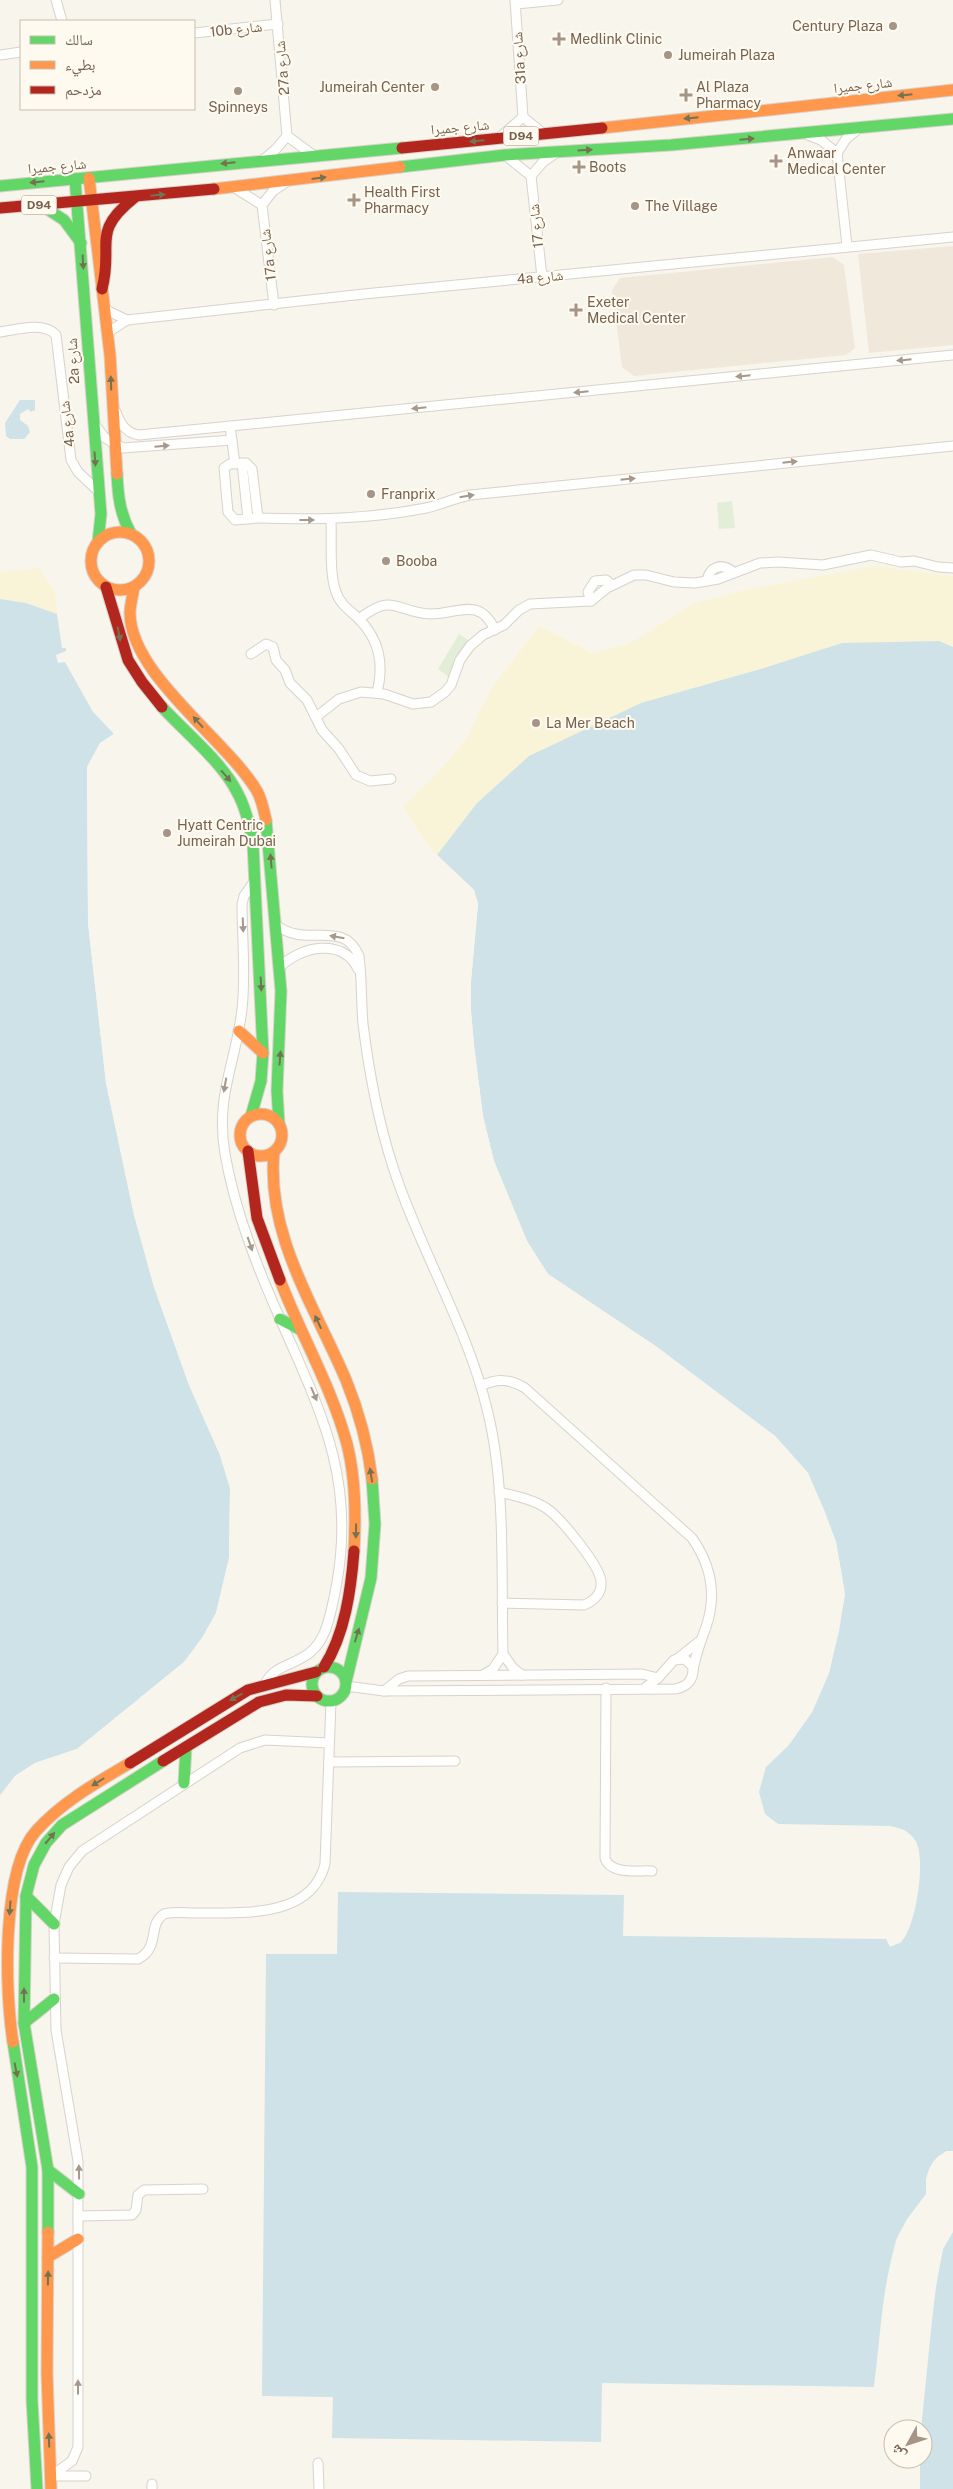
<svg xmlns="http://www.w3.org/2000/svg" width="953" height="2489" viewBox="0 0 953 2489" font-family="'Public Sans','Noto Naskh Arabic',sans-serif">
  <rect width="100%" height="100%" fill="#f8f5ed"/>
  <g fill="#f0e9db">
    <polygon points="953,246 953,345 869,353 858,254"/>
    <polygon points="833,257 844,265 855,348 846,355 634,376 622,367 612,290 620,278"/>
  </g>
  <g fill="#e3eed9">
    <polygon points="732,501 735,528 719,529 717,503"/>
    <polygon points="459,634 471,642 450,678 438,669"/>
  </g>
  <g fill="#f9f4d8">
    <polygon points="875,566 953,576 953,647 939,641 842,643 764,668 437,856 423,839 403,806 431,780 464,742 491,689 539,626 592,653 629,644 692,604 744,590"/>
    <polygon points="39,568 55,592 57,614 26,603 0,599 0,572"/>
  </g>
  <g fill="#cfe2e7">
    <polygon points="20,400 35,400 35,410 31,412 28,409 20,414 20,420 28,426 30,432 24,439 10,439 6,436 5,423"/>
    <polygon points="0,599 26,603 57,614 62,648 66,648 66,651 56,655 58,663 65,662 93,712 114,734 100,743 87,767 88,923 106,1083 134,1215 154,1287 189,1385 220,1455 230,1488 229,1558 216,1613 202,1638 184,1662 77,1749 35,1763 15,1776 0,1795"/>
    <path d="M939 641 953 647V2151C937 2151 927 2168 926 2182 926 2186 927 2191 926 2194 920 2208 901 2223 896 2243 882 2286 880 2341 874 2387L602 2383 601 2442 332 2438 333 2397 262 2396 266 1954H337L338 1892 624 1895 623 1936 886 1939 890 1947C893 1945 899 1944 901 1942 916 1928 927 1857 915 1840 908 1830 901 1828 889 1826L778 1824 765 1814 759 1792 766 1767 788 1746 812 1712 829 1673 845 1594 836 1542 808 1473 775 1436 657 1347 548 1274 527 1241 494 1161 483 1116 474 1045 471 1011V981L478 904 474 890 437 855 477 803 529 756 641 703 764 668 842 643Z"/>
    <polygon points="953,2232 953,2489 920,2489 920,2459 923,2459 923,2429 921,2429 935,2291 943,2249"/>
  </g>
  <g fill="#f8f5ed">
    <polygon points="103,720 117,734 101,745 90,767 91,923 108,1083 136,1214 156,1287 191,1384 222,1454 233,1488 232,1558 218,1614 204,1640 185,1664 78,1751 36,1765 17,1778 0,1797 15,1776 35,1763 77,1749 184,1662 202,1638 216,1613 229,1558 230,1488 220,1455 189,1385 154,1287 134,1215 106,1083 88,923 87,767 100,743 114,734"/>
    <polygon points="435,853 474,890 478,904 471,981 471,1011 474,1045 483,1116 494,1161 527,1241 548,1274 657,1347 775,1436 808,1473 825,1512 836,1542 845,1594 839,1631 829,1673 812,1712 788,1746 780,1751 810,1711 827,1673 837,1630 842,1594 833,1543 823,1513 806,1474 774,1437 656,1349 546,1276 525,1242 492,1162 481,1116 471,1046 469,1011 469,981 475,905 472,891 436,858"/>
    <polygon points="946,2151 953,2151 953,2153 947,2153 935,2163 928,2181 928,2195 909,2221 899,2241 893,2262 877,2387 874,2387 891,2262 896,2240 907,2219 926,2194 926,2180 933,2162"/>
    <polygon points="953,2230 943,2249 938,2272 926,2364 921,2429 918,2429 923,2363 936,2272 941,2248"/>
  </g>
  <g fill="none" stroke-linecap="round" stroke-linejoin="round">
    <g stroke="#d7d2cc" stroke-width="11">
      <g id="street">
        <polyline points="56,0 62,21"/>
        <polyline points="515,0 523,117 544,134"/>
        <polyline points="516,4 558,0"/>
        <polyline points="194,33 278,24"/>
        <polyline points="0,55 21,52"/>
        <polyline points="808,135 821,140 837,153"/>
        <polyline points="287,136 313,155"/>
        <polyline points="499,138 523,117"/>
        <polyline points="837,153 847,246"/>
        <polyline points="837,153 846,139 858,129"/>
        <polyline points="505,155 531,176 542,277"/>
        <polyline points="263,160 276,149 287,136 275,0"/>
        <polyline points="531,176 543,162 556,153"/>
        <polyline points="235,188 262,205"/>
        <polyline points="274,305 262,205 273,191 285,183"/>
        <polyline points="104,309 127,320"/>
        <path d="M0 332C16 330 44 321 56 335L71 460 78 472 97 490"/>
        <polyline points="107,333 127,320 364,294 953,237"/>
        <path d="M116 412C120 424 126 433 139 435L953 355"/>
        <polyline points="95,425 105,438 123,448 232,440"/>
        <polyline points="230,426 235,464"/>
        <polyline points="242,463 248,519"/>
        <polygon points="246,463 252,469 258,518 235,520 228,512 224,468 230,464"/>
        <path d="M258 518C315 520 370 519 426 508 441 505 454 498 470 495L953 446"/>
        <path d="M331 519C332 540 329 573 336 592 340 604 349 610 358 618 380 640 384 664 377 693"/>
        <path d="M707 581C709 567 722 562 733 572"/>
        <polyline points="591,601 588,592 595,581 606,580 612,585"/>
        <path d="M359 619C394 591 396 613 431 614 458 614 479 596 495 630"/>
        <polyline points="251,654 266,644 273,647 276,660 285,670 290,683 307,700 322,730 339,749 356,775 370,781 391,779"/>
        <polyline points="316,717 339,699 361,692 384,694 413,704 431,702 445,692 451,685 460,660 470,646 483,635 504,625 519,610 530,604 591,601 607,588 634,575 646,575 674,582 695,583 718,579 760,563 778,562 823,565 871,555 901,562 914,561 938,567 953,568"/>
        <path d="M255 880 244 896 242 904C242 939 246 974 242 1009 236 1063 215 1096 225 1154 235 1211 257 1267 281 1321 321 1412 355 1478 337 1582 334 1598 331 1616 325 1631 310 1669 277 1658 265 1684"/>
        <path d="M276 925C307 949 343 918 359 956 362 978 361 1001 363 1024 369 1072 378 1121 393 1167 420 1251 468 1327 488 1413 506 1488 501 1576 503 1654L493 1669 483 1675"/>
        <path d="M279 968C300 946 343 937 358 969"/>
        <path d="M481 1386C497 1378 510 1379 525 1388L692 1538C711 1565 717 1595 706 1627 701 1641 695 1656 693 1671"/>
        <path d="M499 1492C515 1496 532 1499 546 1508 560 1517 601 1567 601 1582 602 1593 594 1601 584 1605L502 1603"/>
        <polyline points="503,1654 513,1668 522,1675"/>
        <polyline points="677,1659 701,1640"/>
        <path d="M346 1686 384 1691 675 1689C687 1687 694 1680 693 1667L685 1659 674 1660 658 1678 646 1687"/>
        <path d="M606 1688 605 1858C610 1875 638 1870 652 1871"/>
        <polyline points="384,1691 399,1679 408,1676 642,1674 658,1678"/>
        <polyline points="329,1762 455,1761"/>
        <path d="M54 1958 138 1959C161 1947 147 1925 164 1914 173 1911 185 1913 195 1913 239 1912 311 1920 325 1864L331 1701"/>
        <polyline points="78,2216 132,2215 136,2210 138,2195 144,2190 203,2189"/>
        <polyline points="318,2463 319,2489"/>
        <polyline points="51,2476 72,2461 78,2447 78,2161 56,2030 54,1924 61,1885 69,1867 82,1851 240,1748 265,1740 329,1743"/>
        <polyline points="54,2476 86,2476"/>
        <polyline points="152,2484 152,2489"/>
      </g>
    </g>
    <g stroke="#d8d2cb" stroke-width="13">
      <g id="fast">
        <polyline points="400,167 505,155 671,145 953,119"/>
        <polyline points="75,179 101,514 98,542"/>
        <polyline points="0,186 402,148"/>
        <polyline points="41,205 64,220 81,243"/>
        <path d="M117 474C118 496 120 514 131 534"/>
        <path d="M162 707C185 732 222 762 237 792 246 808 250 826 253 844L263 1053 261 1081 251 1116"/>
        <polyline points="266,820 281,991 277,1091 279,1124"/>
        <polyline points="280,1319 301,1330"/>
        <circle cx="329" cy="1684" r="17"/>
        <polyline points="346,1682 371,1578 375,1524 372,1479"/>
        <polyline points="184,1783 186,1747"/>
        <polyline points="26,1896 54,1924"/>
        <polyline points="24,2023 54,1999"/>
        <polyline points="13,2042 32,2167 32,2400 37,2489"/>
        <polyline points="48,2170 79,2194"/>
        <polyline points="48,2232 48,2170 24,2023 26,1896 34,1865 46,1843 62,1825 163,1761"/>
      </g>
    </g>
    <g stroke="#d8d2cb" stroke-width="13">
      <g id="slow">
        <polyline points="602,128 953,90"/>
        <polyline points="89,178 110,355 117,474"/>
        <polyline points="214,189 400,167"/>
        <circle cx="120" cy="561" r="29"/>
        <path d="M134 587C133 595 130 605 130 613 130 674 227 740 257 791 262 800 264 811 266 820"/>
        <polyline points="239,1031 263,1053"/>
        <circle cx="261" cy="1135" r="21"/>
        <path d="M274 1152C266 1235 315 1307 346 1380 359 1412 368 1445 372 1479"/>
        <path d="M280 1280C301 1335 332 1388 347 1444 356 1479 356 1516 354 1551"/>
        <path d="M13 2042C5 1992 1 1870 36 1831 62 1802 96 1783 130 1763"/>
        <polyline points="48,2232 47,2373 51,2489"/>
        <polyline points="48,2257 78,2239"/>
      </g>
    </g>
    <g stroke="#d8d2cb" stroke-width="13">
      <g id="jam">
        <polyline points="402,148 602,128"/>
        <polyline points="0,208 214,189"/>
        <path d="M102 289C114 243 90 233 134 198"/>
        <polyline points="106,587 128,660 142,682 162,707"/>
        <polyline points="248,1151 257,1218 280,1280"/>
        <path d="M324 1667C345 1634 351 1590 354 1551"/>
        <polyline points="163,1761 259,1702 286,1695 317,1696"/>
        <polyline points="130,1763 248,1690 316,1672"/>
      </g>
    </g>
    <use href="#street" stroke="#fefefc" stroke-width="9"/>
    <use href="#fast" stroke="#63d668" stroke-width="11"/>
    <use href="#slow" stroke="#ff974d" stroke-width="11"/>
    <use href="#jam" stroke="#b3261e" stroke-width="11"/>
  </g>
  <defs><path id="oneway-solid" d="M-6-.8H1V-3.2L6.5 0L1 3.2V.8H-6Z" transform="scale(1.25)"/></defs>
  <g fill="#737352">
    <use href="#oneway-solid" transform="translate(905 95) rotate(174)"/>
    <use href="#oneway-solid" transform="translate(691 118) rotate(174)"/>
    <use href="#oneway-solid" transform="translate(747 139) rotate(-5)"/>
    <use href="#oneway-solid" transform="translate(477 141) rotate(175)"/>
    <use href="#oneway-solid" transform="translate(585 150) rotate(-3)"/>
    <use href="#oneway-solid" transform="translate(228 163) rotate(174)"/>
    <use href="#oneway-solid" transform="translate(319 178) rotate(-7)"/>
    <use href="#oneway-solid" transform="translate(37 182) rotate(174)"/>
    <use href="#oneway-solid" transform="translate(158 195) rotate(-6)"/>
    <use href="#oneway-solid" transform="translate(83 262) rotate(87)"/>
    <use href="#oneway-solid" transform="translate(111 383) rotate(-92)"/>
    <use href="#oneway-solid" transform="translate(95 459) rotate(86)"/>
    <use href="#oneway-solid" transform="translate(119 634) rotate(79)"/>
    <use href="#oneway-solid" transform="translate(198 722) rotate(-132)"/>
    <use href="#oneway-solid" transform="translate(226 776) rotate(49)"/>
    <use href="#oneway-solid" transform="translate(271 861) rotate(-95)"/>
    <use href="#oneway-solid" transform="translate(261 984) rotate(87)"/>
    <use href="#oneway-solid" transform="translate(280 1058) rotate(-86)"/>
    <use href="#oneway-solid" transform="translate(318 1322) rotate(-115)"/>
    <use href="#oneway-solid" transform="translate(371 1475) rotate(-99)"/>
    <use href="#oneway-solid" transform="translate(356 1531) rotate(91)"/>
    <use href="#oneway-solid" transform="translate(357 1635) rotate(-73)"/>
    <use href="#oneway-solid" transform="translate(236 1697) rotate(151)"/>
    <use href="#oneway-solid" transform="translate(98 1782) rotate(148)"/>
    <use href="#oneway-solid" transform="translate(50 1838) rotate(-50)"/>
    <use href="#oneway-solid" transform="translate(10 1908) rotate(94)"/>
    <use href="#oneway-solid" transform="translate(24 1995) rotate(-90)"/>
    <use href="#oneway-solid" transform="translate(16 2070) rotate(79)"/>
    <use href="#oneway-solid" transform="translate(48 2278) rotate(-89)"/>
    <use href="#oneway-solid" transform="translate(49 2440) rotate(-92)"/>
  </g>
  <g fill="#a6988b">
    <use href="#oneway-solid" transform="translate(904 360) rotate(174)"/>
    <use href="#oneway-solid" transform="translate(743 376) rotate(174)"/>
    <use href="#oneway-solid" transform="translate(581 392) rotate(174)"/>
    <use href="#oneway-solid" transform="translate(419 408) rotate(174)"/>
    <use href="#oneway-solid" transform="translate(162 446) rotate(-5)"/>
    <use href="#oneway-solid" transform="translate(790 462) rotate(-6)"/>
    <use href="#oneway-solid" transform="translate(628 479) rotate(-6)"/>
    <use href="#oneway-solid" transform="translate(467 496) rotate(-9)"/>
    <use href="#oneway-solid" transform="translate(307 520)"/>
    <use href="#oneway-solid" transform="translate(243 925) rotate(88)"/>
    <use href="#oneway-solid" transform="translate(337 937) rotate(-170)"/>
    <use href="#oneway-solid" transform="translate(225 1085) rotate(100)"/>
    <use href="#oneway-solid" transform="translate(250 1244) rotate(71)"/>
    <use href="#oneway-solid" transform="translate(314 1394) rotate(67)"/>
    <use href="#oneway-solid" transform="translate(79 2172) rotate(-91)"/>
    <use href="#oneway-solid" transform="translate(78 2387) rotate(-90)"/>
  </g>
  <g fill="#a49586" stroke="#fefaf0" stroke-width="2">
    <circle cx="893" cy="26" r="5"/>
    <path d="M556.5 31.5h5v5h5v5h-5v5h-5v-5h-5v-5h5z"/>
    <circle cx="668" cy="55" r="5"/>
    <circle cx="435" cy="87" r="5"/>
    <circle cx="238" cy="91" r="5"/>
    <path d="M683.5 87.5h5v5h5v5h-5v5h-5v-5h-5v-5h5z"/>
    <path d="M773.5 153.5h5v5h5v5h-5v5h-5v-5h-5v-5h5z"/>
    <path d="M576.5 159.5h5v5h5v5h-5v5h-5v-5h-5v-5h5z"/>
    <path d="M351.5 192.5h5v5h5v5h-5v5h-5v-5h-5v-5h5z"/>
    <circle cx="635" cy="206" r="5"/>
    <path d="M573.5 302.5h5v5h5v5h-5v5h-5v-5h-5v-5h5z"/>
    <circle cx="371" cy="494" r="5"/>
    <circle cx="386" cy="561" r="5"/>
    <circle cx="536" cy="723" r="5"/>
    <circle cx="167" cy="833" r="5"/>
  </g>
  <g text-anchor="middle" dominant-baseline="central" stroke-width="4" stroke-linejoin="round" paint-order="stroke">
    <g fill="#fefaf0" stroke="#9f8f7f" stroke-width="1">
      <rect x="503.5" y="126.5" width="35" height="19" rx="4"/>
      <rect x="21.5" y="195.5" width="35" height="19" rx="4"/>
    </g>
    <g font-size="12" font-weight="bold" fill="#76614e">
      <text x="521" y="136">D94</text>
      <text x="39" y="205">D94</text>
    </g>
    <g font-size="14" fill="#76614e" stroke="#fefaf0" text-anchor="start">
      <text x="883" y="26" text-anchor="end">Century Plaza</text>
      <text x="570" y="39">Medlink Clinic</text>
      <text x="678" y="55">Jumeirah Plaza</text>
      <text x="425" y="87" text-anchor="end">Jumeirah Center</text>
      <text x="696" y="87">Al Plaza<tspan x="696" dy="16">Pharmacy</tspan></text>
      <text x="238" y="107" text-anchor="middle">Spinneys</text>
      <text x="787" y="153">Anwaar<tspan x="787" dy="16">Medical Center</tspan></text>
      <text x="589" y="167">Boots</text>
      <text x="364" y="192">Health First<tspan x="364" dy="16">Pharmacy</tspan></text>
      <text x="645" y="206">The Village</text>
      <text x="587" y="302">Exeter<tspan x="587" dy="16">Medical Center</tspan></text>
      <text x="381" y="494">Franprix</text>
      <text x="396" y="561">Booba</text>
      <text x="546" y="723">La Mer Beach</text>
      <text x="177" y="825">Hyatt Centric<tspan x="177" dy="16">Jumeirah Dubai</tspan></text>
    </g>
    <g font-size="14" fill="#76614e" stroke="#fefaf0">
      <text transform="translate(236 29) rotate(-6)">10b شارع</text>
      <text transform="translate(519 58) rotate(-94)">31a شارع</text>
      <text transform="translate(282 68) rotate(-95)">27a شارع</text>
      <text transform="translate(863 85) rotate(-6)">شارع جميرا</text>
      <text transform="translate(460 127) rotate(-5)">شارع جميرا</text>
      <text transform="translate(57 166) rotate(-5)">شارع جميرا</text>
      <text transform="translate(536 226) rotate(-96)">شارع 17</text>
      <text transform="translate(268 255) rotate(-97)">17a شارع</text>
      <text transform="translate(540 277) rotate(-5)">4a شارع</text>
      <text transform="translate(73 361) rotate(-93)">2a شارع</text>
      <text transform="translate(67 424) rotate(-97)">4a شارع</text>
    </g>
  </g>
  <rect x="20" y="20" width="175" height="90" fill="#fefaf0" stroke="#c8bdaf"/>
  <rect x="30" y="36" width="25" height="8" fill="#63d668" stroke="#c8bdaf"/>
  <text x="65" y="45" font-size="15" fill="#76614e">سالك</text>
  <rect x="30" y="61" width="25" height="8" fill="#ff974d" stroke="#c8bdaf"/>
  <text x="65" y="70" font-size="15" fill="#76614e">بطيء</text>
  <rect x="30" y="86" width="25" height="8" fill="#b3261e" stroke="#c8bdaf"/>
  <text x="65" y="95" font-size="15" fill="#76614e">مزدحم</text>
  <g transform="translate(908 2444) rotate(230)"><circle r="24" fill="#fefaf0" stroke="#c8bdaf"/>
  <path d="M0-4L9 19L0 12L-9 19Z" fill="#a49586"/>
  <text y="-8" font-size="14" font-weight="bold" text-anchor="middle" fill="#76614e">ش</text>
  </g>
</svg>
